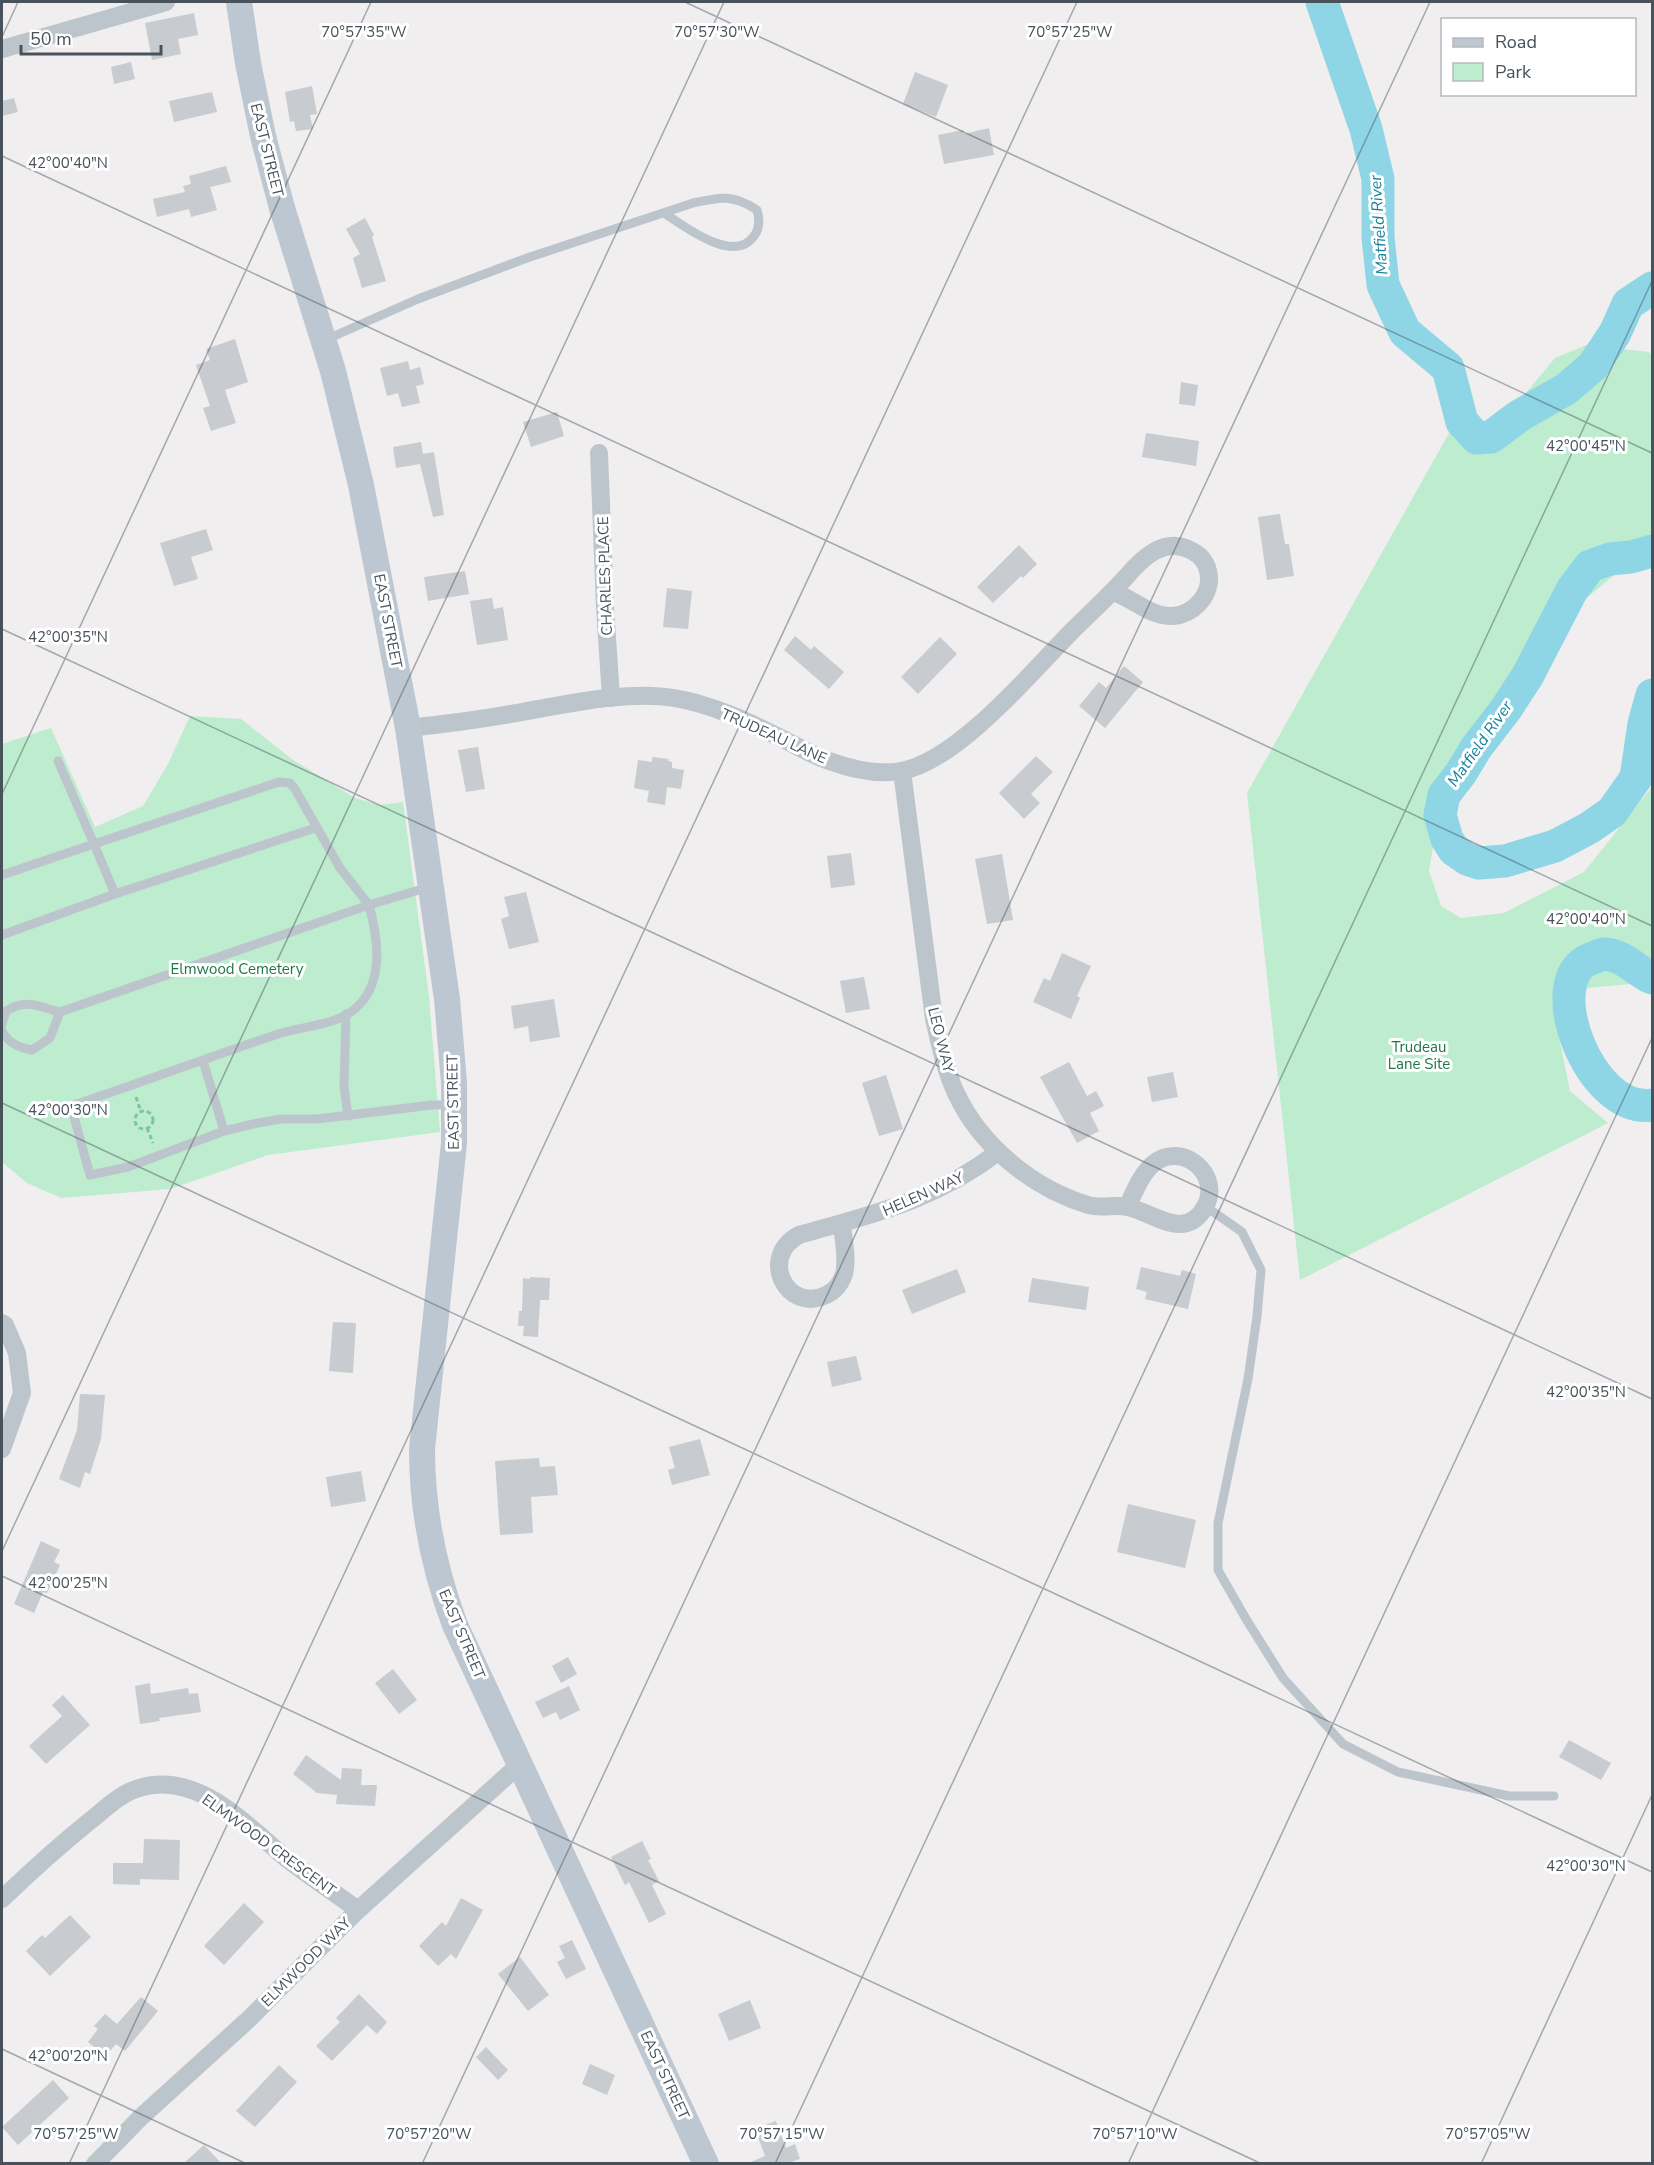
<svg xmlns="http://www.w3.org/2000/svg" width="1654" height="2165" viewBox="0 0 1654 2165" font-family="'Nunito Sans',sans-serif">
  <rect width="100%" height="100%" fill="#f0eeee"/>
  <g fill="#beeccf">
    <polygon points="1586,345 1649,352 1652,356 1652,544 1578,605 1501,686 1439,811 1429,871 1441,906 1461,918 1504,913 1584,872 1652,787 1652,982 1576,989 1566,998 1555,1017 1570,1091 1608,1123 1300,1280 1247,793 1462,410 1480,426 1500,424 1555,358"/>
    <polygon points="190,716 241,719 293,760 355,798 380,805 403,802 429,997 440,1132 268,1155 170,1189 61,1198 27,1183 2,1162 2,744 51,728 95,827 143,806 168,764"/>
  </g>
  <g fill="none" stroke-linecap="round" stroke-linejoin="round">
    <g stroke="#8ed6e6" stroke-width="33">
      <polyline points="1322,2 1366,129 1378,179 1378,237 1383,285 1405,332 1448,368 1462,422 1477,438 1491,437 1519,416 1566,389 1593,366 1615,333 1628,304 1652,288"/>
      <polyline points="1652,551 1631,557 1610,559 1590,566 1572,590 1528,675 1506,709 1476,748 1461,773 1444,795 1440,815 1447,839 1454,850 1467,859 1479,863 1505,861 1555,846 1589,828 1612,812 1636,778 1644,724 1652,695"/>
      <path d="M1652 978C1636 971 1623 954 1603 954 1599 955 1594 958 1590 959 1539 979 1589 1114 1652 1105"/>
    </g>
  </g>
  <g fill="#c8cbd0">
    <polygon points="194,13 198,35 178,39 181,54 152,60 145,23"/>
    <polygon points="131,62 135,79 114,84 111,67"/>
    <polygon points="915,72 948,85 936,117 903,104"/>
    <polygon points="312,86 317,114 310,115 313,129 296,131 294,121 290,122 285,92"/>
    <polygon points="212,92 217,112 174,122 169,101"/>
    <polygon points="14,98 18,112 2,116 2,101"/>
    <polygon points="989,128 994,155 944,164 938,135 963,130 964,134"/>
    <polygon points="226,166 231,182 210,187 217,210 191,217 189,209 157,217 153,199 185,192 183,186 191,184 189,176"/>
    <polygon points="365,218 374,235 372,237 386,281 362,288 353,258 360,254 346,229"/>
    <polygon points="235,339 248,382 225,390 236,423 211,431 203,408 210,406 196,365 210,360 206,349"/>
    <polygon points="408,361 410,370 420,367 424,384 416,386 420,403 402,407 398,393 387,396 380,368"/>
    <polygon points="1181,382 1198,385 1195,406 1179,404"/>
    <polygon points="557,412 564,436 531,447 523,422"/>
    <polygon points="1146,433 1199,441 1196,466 1142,457"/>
    <polygon points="421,442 423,454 434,452 444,515 433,517 420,464 396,468 393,447"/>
    <polygon points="1280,514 1285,544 1289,544 1294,576 1267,580 1258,517"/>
    <polygon points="206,529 213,550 191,557 198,579 174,586 160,543"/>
    <polygon points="1019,545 1037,564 1023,578 1021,576 993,603 977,587"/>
    <polygon points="465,571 469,594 428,601 424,577"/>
    <polygon points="667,588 692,591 688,629 663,627"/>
    <polygon points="492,598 494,609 503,607 508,640 477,645 470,601"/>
    <polygon points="795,636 811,650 814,646 844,672 829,689 784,650"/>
    <polygon points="940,637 957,654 918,694 901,677"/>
    <polygon points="1124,666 1143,682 1105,728 1079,706 1099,682 1106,688"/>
    <polygon points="478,747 485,789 466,792 458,750"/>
    <polygon points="1036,756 1053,772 1031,794 1040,803 1024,819 999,793"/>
    <polygon points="652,757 669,759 668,761 672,762 672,768 684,770 681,789 667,787 665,805 647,802 649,791 634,788 638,760 652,762"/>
    <polygon points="851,853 855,885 831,888 827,856"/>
    <polygon points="1002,854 1013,920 987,924 975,859"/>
    <polygon points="526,892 539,942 509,949 501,919 509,916 504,897"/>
    <polygon points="1062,953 1091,966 1077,996 1080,998 1071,1019 1033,1002 1044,978 1050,981"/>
    <polygon points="864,977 870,1009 846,1013 840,981"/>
    <polygon points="554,999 560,1037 530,1042 528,1026 514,1029 511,1006"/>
    <polygon points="1069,1062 1087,1096 1096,1091 1104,1106 1090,1113 1099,1131 1077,1143 1040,1077"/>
    <polygon points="1173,1072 1178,1097 1152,1102 1147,1077"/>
    <polygon points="886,1075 903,1129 879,1136 862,1083"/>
    <polygon points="1141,1267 1180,1276 1182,1270 1196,1274 1188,1309 1145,1299 1147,1292 1136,1289"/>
    <polygon points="957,1269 966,1292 912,1314 902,1290"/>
    <polygon points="530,1277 550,1278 549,1300 540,1300 538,1337 523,1336 524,1326 518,1326 519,1311 522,1311 523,1278 530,1279"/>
    <polygon points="1032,1278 1089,1287 1086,1310 1028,1302"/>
    <polygon points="333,1322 356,1323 353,1373 329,1371"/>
    <polygon points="856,1356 862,1380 832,1387 827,1362"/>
    <polygon points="80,1394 105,1395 101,1439 90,1474 85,1472 80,1488 59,1479 77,1430"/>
    <polygon points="700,1439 710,1475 672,1485 668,1470 675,1468 669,1447"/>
    <polygon points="539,1458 540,1467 555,1466 558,1495 531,1497 533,1533 500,1535 495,1461"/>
    <polygon points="361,1471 366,1501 331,1507 326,1477"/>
    <polygon points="1128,1504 1196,1520 1185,1568 1117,1552"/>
    <polygon points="41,1541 60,1550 54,1562 60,1565 47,1593 43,1592 34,1613 14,1604"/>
    <polygon points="568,1657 577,1674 561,1683 552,1666"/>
    <polygon points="393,1669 417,1700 399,1714 375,1683"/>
    <polygon points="150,1683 151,1694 188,1688 189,1694 198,1693 201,1712 159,1718 160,1721 140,1724 135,1686"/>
    <polygon points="569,1686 580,1710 560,1720 556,1712 543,1718 535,1702"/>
    <polygon points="63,1695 90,1725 46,1764 29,1746 62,1716 52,1705"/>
    <polygon points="1569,1740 1611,1763 1601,1780 1559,1757"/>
    <polygon points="306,1755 341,1780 342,1768 362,1769 361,1785 377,1785 375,1806 336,1804 337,1795 317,1793 293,1774"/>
    <polygon points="144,1839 180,1840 179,1880 140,1879 140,1885 113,1884 113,1863 143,1863"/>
    <polygon points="642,1841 651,1859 648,1860 659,1881 652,1885 666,1914 649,1923 629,1882 625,1885 611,1857"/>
    <polygon points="461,1898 483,1910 456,1959 451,1954 438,1966 419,1946 442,1922 446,1926"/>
    <polygon points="244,1903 264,1922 224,1965 204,1946"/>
    <polygon points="70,1915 91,1937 50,1976 26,1951 42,1935 45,1938"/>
    <polygon points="572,1940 586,1969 566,1979 557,1962 565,1958 559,1946"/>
    <polygon points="520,1957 549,1995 528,2011 498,1974"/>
    <polygon points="359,1994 387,2022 377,2034 367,2025 332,2061 316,2046 340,2022 336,2018"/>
    <polygon points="141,1997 158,2011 125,2051 116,2044 105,2056 88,2042 98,2029 94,2026 105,2014 117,2024"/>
    <polygon points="750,2000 761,2028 729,2041 718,2014"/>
    <polygon points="486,2047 508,2070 498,2080 476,2057"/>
    <polygon points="590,2064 615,2075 607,2095 582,2084"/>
    <polygon points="279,2065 297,2082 255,2127 236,2111"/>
    <polygon points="53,2080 69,2098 18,2145 2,2127"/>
    <polygon points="776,2121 786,2148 795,2144 800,2159 791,2162 792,2163 748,2163 765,2156 755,2129"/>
    <polygon points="204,2145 221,2163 184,2163"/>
  </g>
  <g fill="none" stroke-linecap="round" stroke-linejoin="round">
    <g stroke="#78c89f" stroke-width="3" stroke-dasharray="4.5 3" stroke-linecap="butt">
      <polyline points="136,1097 141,1112"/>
      <circle cx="144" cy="1120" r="9"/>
      <polyline points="147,1128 153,1143"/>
    </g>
    <g stroke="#bdc5cc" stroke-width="9">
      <path d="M325 340 418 299 527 258 693 203C720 197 733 194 757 210 760 220 760 228 754 236 734 265 684 226 664 213"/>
      <polyline points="2,875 94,844 115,894"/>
      <path d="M429 887 369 905C378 938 385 982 356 1008 336 1026 302 1026 278 1034 209 1057 140 1083 71 1106L90 1175 128 1167 224 1131 258 1123 281 1119H317L432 1105H452"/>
      <polyline points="2,935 115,894 315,828"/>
      <polyline points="346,1014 344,1087 348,1116"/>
      <path d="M2 1024 6 1011C27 998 39 1007 60 1012L369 905 340 868 295 789 290 783 279 782 94 844 58 761"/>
      <path d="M2 1031C8 1043 20 1048 32 1050L50 1038 60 1012"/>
      <polyline points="203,1061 224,1131"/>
      <polyline points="1205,1206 1242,1232 1261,1270 1257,1316 1248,1379 1218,1523 1218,1570 1246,1619 1283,1678 1343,1744 1398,1772 1509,1796 1554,1796"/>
    </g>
    <g stroke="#bdc5cc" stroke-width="18">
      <polyline points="2,49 166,2"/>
      <polyline points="599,453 605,607 611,698"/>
      <path d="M408 728C446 724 484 719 522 712 567 704 629 690 674 698 711 704 747 721 781 738 797 746 812 755 829 761 851 769 878 775 901 771 956 762 1032 672 1070 633 1089 614 1108 597 1126 577 1143 557 1165 536 1192 551 1200 555 1206 562 1208 571 1214 594 1192 617 1170 616 1149 616 1132 597 1112 592"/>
      <path d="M902 771 934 1019C940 1044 945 1070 956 1093 980 1145 1032 1188 1088 1205 1101 1209 1116 1204 1128 1207 1154 1213 1185 1242 1205 1207 1223 1174 1181 1140 1153 1164 1141 1174 1134 1193 1127 1207"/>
      <path d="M842 1223C843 1239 848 1259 844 1274 841 1283 835 1291 826 1295 787 1314 758 1257 799 1235 873 1214 936 1200 998 1152"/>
      <polyline points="2,1323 5,1325 17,1353 22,1393 2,1449"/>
      <path d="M2 1899C30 1872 60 1845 91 1820 105 1809 119 1795 136 1789 196 1768 246 1825 287 1859 310 1877 335 1893 358 1910"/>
      <polyline points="95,2164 141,2117 249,2019 358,1910 520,1764"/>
    </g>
    <path stroke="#bcc7d1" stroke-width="26" d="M239 2 248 63 263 136 282 208 333 371 361 485 408 728 447 999 454 1083V1143L422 1449C422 1510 434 1569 455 1625L706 2164"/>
  </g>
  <path fill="none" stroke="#47525a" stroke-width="1.5" stroke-opacity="0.45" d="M685 2 1652 453M2 37 18 2M2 156 1652 926M2 629 1652 1399M2 794 371 2M2 1103 1652 1872M2 1551 724 2M2 1576 1262 2164M2 2049 247 2164M69 2164 1077 2M422 2164 1430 2M775 2164 1652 281M1128 2164 1652 1038M1481 2164 1652 1795"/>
  <g text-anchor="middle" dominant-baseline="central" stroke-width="6" stroke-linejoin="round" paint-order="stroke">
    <g font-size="15" fill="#47525a" stroke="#fff">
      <text transform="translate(267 150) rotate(76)">EAST STREET</text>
      <text transform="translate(605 576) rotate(-92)">CHARLES PLACE</text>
      <text transform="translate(388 621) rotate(79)">EAST STREET</text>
      <text transform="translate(774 736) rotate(24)">TRUDEAU LANE</text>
      <text transform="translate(941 1040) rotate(76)">LEO WAY</text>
      <text transform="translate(453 1102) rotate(-91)">EAST STREET</text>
      <text transform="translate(923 1194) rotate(-24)">HELEN WAY</text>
      <text transform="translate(462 1634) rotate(67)">EAST STREET</text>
      <text transform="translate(269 1845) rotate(36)">ELMWOOD CRESCENT</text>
      <text transform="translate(306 1962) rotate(-45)">ELMWOOD WAY</text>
      <text transform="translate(665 2075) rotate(65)">EAST STREET</text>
    </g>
    <g font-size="15" fill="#1c7747" stroke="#fff">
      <text x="237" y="969">Elmwood Cemetery</text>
      <text x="1419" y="1047">Trudeau<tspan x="1419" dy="17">Lane Site</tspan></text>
    </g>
    <g font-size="16" font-style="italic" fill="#158099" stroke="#fff">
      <text transform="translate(1379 225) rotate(-94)">Matfield River</text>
      <text transform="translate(1480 744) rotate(-55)">Matfield River</text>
    </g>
  </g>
  <g font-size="15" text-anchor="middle" fill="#47525a" stroke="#fff" stroke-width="6" stroke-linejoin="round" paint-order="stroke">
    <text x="364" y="37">70°57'35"W</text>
    <text x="717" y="37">70°57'30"W</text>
    <text x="1070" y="37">70°57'25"W</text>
    <text x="68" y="168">42°00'40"N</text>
    <text x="1586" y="451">42°00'45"N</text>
    <text x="68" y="642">42°00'35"N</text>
    <text x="1586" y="924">42°00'40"N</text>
    <text x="68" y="1115">42°00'30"N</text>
    <text x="1586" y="1397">42°00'35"N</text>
    <text x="68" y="1588">42°00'25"N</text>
    <text x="1586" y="1871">42°00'30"N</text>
    <text x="68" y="2061">42°00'20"N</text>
    <text x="76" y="2139">70°57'25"W</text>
    <text x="429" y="2139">70°57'20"W</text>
    <text x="782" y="2139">70°57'15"W</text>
    <text x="1135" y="2139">70°57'10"W</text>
    <text x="1488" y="2139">70°57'05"W</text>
  </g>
  <rect width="1654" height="2165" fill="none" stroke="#47525a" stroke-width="6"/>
  <rect x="1441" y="18" width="195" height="78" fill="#ffffff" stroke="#b5babd" stroke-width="1.5"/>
  <rect x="1453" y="38" width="30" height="9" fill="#bcc7d1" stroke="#b5babd" stroke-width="1.5"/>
  <text x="1495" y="48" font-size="18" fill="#47525a">Road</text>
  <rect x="1453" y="63" width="30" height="18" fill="#beeccf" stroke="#b5babd" stroke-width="1.5"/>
  <text x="1495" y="78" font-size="18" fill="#47525a">Park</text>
  <path d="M21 45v9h140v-9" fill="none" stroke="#47525a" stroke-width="3"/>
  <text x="30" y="45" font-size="18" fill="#47525a" stroke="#ffffff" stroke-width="4.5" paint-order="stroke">50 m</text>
</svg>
